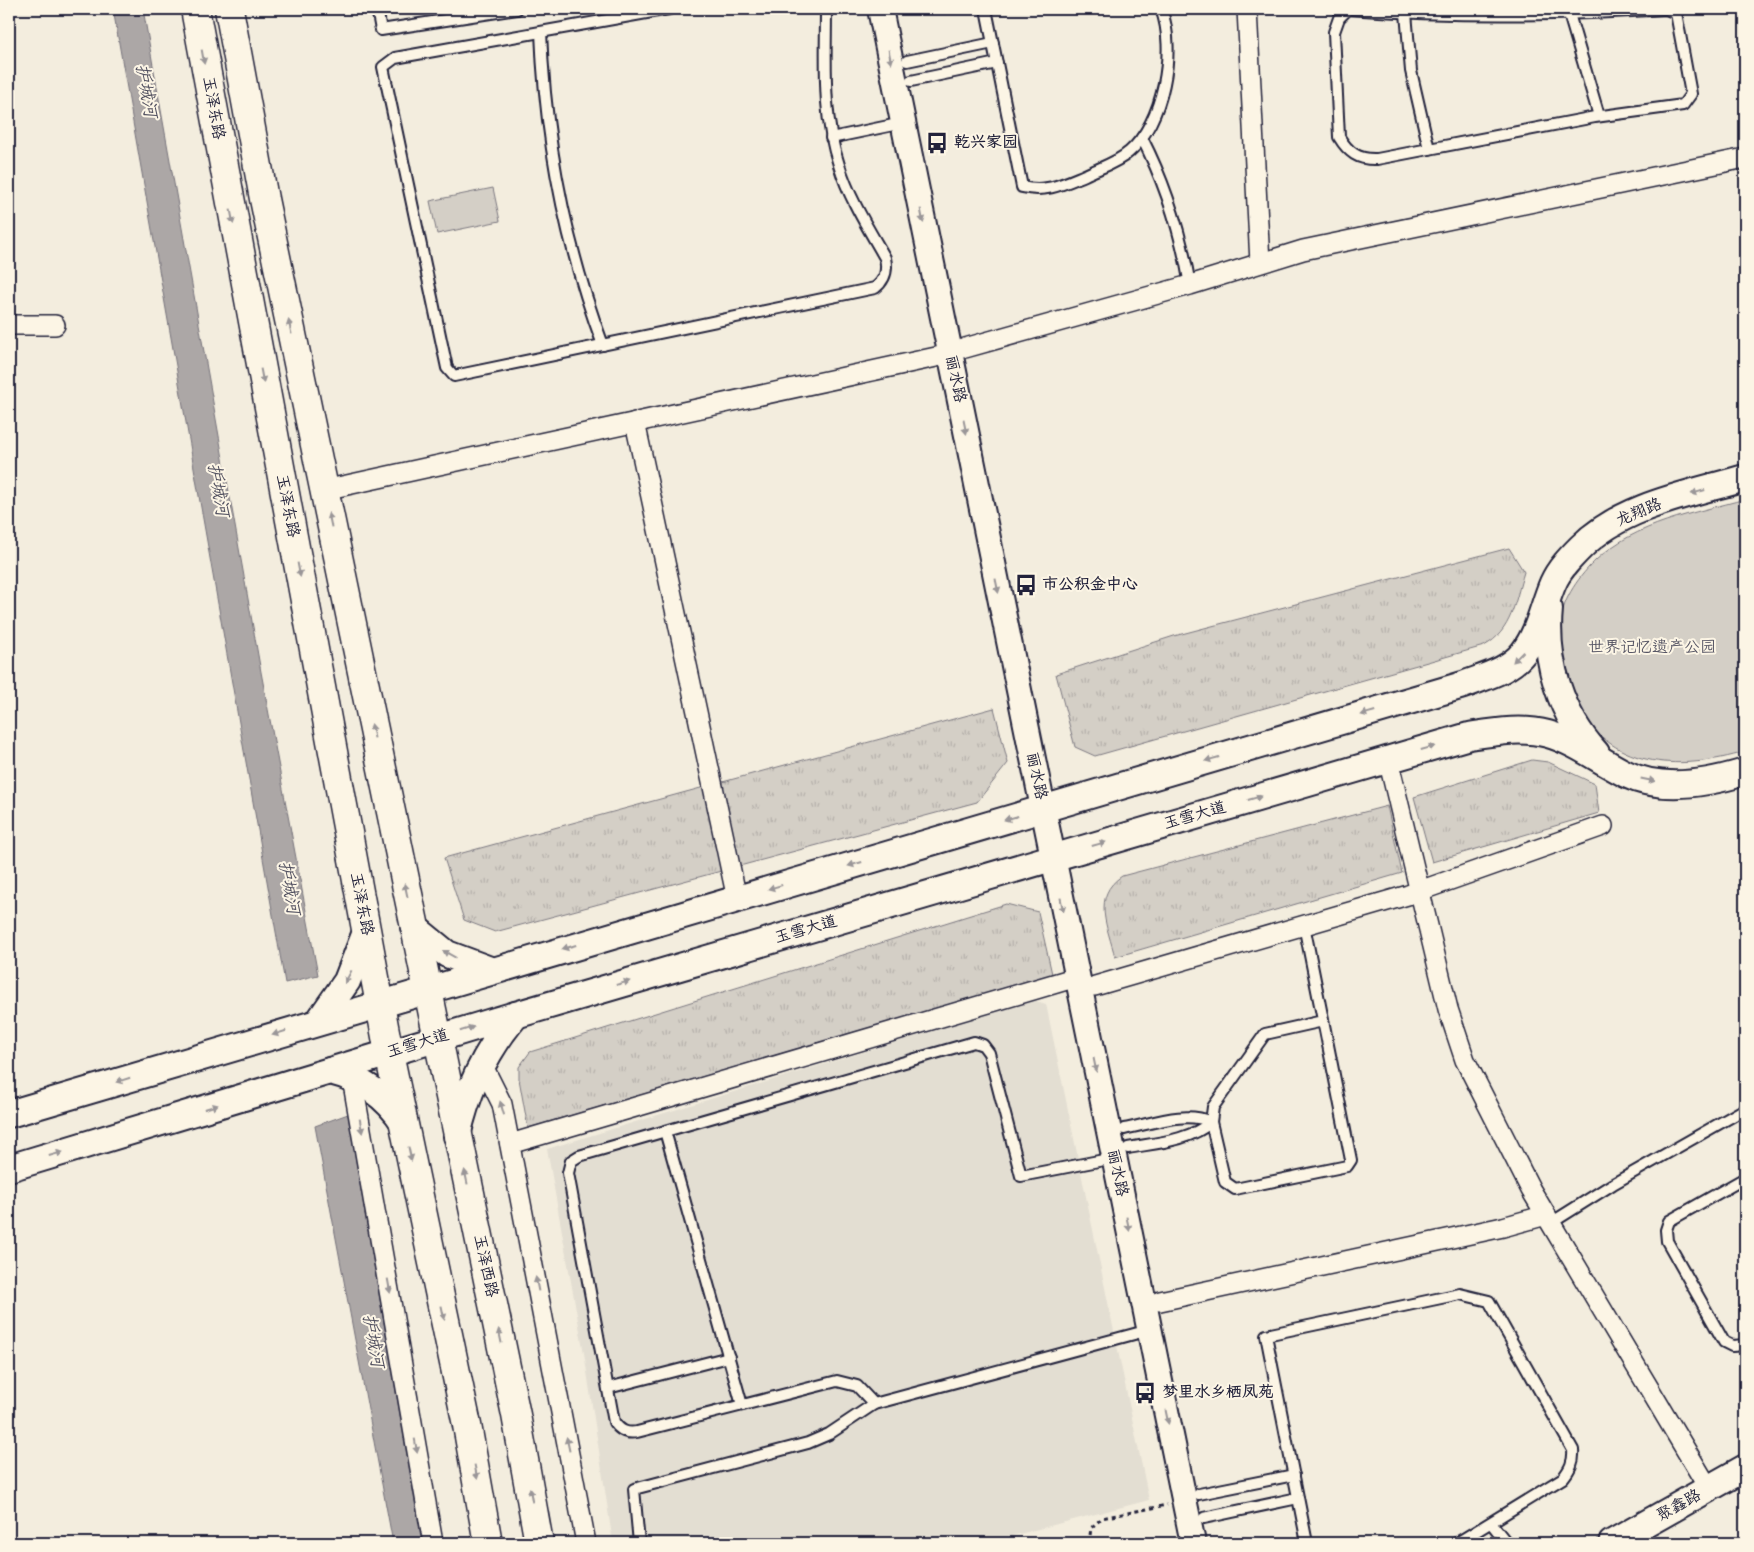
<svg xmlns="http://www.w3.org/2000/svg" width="1754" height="1552" viewBox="0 0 1754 1552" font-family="'Indie Flower','LXGW WenKai TC',sans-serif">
  <defs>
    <pattern id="grass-tufts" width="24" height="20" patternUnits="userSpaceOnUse" patternTransform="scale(1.25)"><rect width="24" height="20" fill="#d4cfc6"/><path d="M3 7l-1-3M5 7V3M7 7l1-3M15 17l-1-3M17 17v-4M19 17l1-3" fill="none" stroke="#b6b1ab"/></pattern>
  </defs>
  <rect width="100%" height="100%" fill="#f3edde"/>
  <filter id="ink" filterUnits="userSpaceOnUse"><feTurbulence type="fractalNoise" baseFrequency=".02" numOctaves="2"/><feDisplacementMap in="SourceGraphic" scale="10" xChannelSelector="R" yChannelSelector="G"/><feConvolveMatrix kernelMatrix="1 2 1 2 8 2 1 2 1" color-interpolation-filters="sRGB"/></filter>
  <g filter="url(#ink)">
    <polygon fill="#e3ded2" points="1033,1000 1046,1004 1149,1500 985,1543 613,1543 585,1359 547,1149"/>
    <g fill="url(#grass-tufts)" stroke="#7b7880">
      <path d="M1509 548 1524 572C1515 601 1512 631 1484 646L1095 756 1075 747 1056 674 1174 636Z"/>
      <polygon points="994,708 1008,763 977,802 495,932 464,920 444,858"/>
      <polygon points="1532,760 1548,762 1595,784 1599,813 1432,862 1414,797"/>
      <path d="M1387 806 1402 873 1115 957C1108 928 1091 896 1122 876Z"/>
      <polygon points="1006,904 1038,912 1052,974 528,1128 519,1079 519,1067 530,1052"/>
    </g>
    <g fill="#d4cfc6" stroke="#7b7880">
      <polygon points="493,188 500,221 437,234 430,201"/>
      <path d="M1745 499V752C1683 770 1615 771 1578 708 1574 700 1565 690 1563 681 1561 671 1562 658 1562 647 1562 639 1560 629 1561 621 1562 599 1581 574 1596 560 1635 523 1695 513 1745 499Z"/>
    </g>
    <g fill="#aca7a6" stroke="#75727b">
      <polygon points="113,9 143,9 261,672 318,975 285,983"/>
      <polygon points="348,1114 422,1543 393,1543 315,1126"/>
    </g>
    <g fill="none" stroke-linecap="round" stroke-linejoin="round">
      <g stroke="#22223b" stroke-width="14">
        <g id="service">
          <polyline points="377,9 381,30 517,9"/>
          <path d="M669 9 395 58 383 67 447 368 454 376 875 288C885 280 888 271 885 258 868 228 849 198 839 165 822 115 826 61 826 9"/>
          <path d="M986 9 1022 187C1046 193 1063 184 1085 175 1099 168 1117 163 1129 152 1163 123 1177 50 1161 9"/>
          <path d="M1348 9C1454 17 1560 16 1666 9L1676 13 1691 94 1683 105 1595 117 1377 159C1358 160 1348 152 1339 137L1334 32 1339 18Z"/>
          <polyline points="1406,13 1411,71 1429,149"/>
          <polyline points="1569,14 1599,116"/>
          <path d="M541 32C545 140 565 243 603 345"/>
          <polyline points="907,61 993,43"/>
          <polyline points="911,81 997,63"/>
          <polyline points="831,138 903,123"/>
          <path d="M1142 138C1166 185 1181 233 1190 285"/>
          <polyline points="1304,925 1351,1160 1347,1166 1235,1189 1225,1182 1211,1122 1213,1107 1265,1034 1323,1021"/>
          <path d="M1124 1129C1151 1124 1185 1110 1211 1122"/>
          <polyline points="665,1131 742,1405"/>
          <path d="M1128 1148C1155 1143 1190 1141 1211 1122"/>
          <polyline points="1745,1178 1669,1221 1666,1230 1667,1241 1724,1342 1732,1346 1745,1345"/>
          <polyline points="1551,1223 1613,1184 1745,1109"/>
          <polyline points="608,1388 729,1357"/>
          <path d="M874 1404 857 1386 837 1381 637 1432C627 1434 620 1431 614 1422L568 1173 571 1161 579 1156 974 1042 983 1045 989 1053 1021 1176 1114 1158"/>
          <polyline points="1199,1494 1294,1475"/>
          <polyline points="1204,1518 1298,1498"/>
          <polyline points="1491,1523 1507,1543"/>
          <polyline points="639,1543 634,1489 808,1443 829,1434 874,1404 1149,1330"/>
          <path d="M1307 1543 1266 1335 1460 1294 1489 1301 1573 1450C1574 1462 1570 1469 1563 1478L1457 1543"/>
        </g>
      </g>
      <g stroke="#22223b" stroke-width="22">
        <g id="minor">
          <polyline points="1247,9 1260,263"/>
          <polyline points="9,325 55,325"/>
          <polyline points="965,348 1190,285 1303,250 1745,158"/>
          <polyline points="635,422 737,899"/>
          <polyline points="324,490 950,354"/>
          <polyline points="1388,759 1448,1009 1465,1060 1531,1190 1709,1489"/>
          <polyline points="1095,986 1408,895 1603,826"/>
          <polyline points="482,1064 502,1104 586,1543"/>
          <polyline points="352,1078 433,1543"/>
          <polyline points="510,1144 1077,977"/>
          <polyline points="1160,1301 1503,1227 1546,1215"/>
        </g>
      </g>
      <g stroke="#22223b" stroke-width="28">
        <polyline id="tertiary" points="880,9 1193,1543"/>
      </g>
      <g stroke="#22223b" stroke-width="30">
        <g id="secondary">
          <path d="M1549 609C1544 661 1561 715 1596 753"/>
          <polyline points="414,927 447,954 490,970"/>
          <polyline points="319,1021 347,981 366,932"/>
          <path d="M330 1071C362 1079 386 1095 404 1123"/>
          <path d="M9 1114 1463 685C1483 677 1509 671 1523 653 1539 633 1543 606 1553 583 1559 569 1571 557 1581 547 1623 505 1690 494 1745 478"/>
          <path d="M457 1136C467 1090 485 1051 516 1015"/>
          <path d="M9 1168 495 1021 1469 736C1495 732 1522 727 1548 734 1576 742 1600 761 1626 774 1662 792 1709 783 1745 772"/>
          <polyline points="1612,1543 1745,1468"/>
        </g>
      </g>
      <g stroke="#22223b" stroke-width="31">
        <g id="primary">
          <polyline points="195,9 389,1053 467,1425 488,1543"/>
          <polyline points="229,9 264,199 516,1415 539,1543"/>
        </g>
      </g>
      <polyline stroke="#22223b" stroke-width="3" stroke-dasharray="4 4" stroke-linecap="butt" points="1089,1543 1091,1528 1102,1518 1167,1505"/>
      <use href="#service" stroke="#fcf5e5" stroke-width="10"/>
      <use href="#minor" stroke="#fcf5e5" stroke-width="19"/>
      <use href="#tertiary" stroke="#fcf5e5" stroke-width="24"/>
      <use href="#secondary" stroke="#fcf5e5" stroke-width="26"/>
      <use href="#primary" stroke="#fcf5e5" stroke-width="28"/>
    </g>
    <defs><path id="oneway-solid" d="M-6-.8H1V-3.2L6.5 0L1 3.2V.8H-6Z" transform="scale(1.25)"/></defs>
    <g fill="#9a9698">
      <use href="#oneway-solid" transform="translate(203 57) rotate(80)"/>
      <use href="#oneway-solid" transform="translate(890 57) rotate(79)"/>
      <use href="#oneway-solid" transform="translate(922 216) rotate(79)"/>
      <use href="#oneway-solid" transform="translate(232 217) rotate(79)"/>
      <use href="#oneway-solid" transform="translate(290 327) rotate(-102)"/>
      <use href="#oneway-solid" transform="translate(262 376) rotate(79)"/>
      <use href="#oneway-solid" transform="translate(965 427) rotate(78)"/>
      <use href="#oneway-solid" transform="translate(1698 492) rotate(164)"/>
      <use href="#oneway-solid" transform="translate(330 520) rotate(-102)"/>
      <use href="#oneway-solid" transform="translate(299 570) rotate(79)"/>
      <use href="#oneway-solid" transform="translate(997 586) rotate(78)"/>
      <use href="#oneway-solid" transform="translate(1518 657) rotate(135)"/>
      <use href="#oneway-solid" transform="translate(1368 713) rotate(164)"/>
      <use href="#oneway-solid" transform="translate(373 731) rotate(-102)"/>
      <use href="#oneway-solid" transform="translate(1428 748) rotate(-16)"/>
      <use href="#oneway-solid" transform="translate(1212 759) rotate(164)"/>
      <use href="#oneway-solid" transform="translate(1648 780) rotate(11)"/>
      <use href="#oneway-solid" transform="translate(1255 798) rotate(-16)"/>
      <use href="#oneway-solid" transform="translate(1011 818) rotate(164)"/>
      <use href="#oneway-solid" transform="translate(1099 844) rotate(-16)"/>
      <use href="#oneway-solid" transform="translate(855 864) rotate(164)"/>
      <use href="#oneway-solid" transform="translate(775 887) rotate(164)"/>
      <use href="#oneway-solid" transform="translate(406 890) rotate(-102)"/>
      <use href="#oneway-solid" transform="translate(1062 905) rotate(78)"/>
      <use href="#oneway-solid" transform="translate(569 947) rotate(164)"/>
      <use href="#oneway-solid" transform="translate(449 954) rotate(-151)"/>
      <use href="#oneway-solid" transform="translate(348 977) rotate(118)"/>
      <use href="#oneway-solid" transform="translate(623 983) rotate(-16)"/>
      <use href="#oneway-solid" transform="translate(467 1029) rotate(-17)"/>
      <use href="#oneway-solid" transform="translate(279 1033) rotate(163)"/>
      <use href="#oneway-solid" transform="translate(1095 1065) rotate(78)"/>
      <use href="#oneway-solid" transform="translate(123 1080) rotate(163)"/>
      <use href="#oneway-solid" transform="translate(211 1107) rotate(-17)"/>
      <use href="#oneway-solid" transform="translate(502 1108) rotate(-106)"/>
      <use href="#oneway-solid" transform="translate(361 1126) rotate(80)"/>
      <use href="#oneway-solid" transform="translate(56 1154) rotate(-16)"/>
      <use href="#oneway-solid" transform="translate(410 1154) rotate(78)"/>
      <use href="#oneway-solid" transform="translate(466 1177) rotate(-102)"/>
      <use href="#oneway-solid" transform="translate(1128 1224) rotate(78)"/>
      <use href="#oneway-solid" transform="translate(537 1284) rotate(-101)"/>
      <use href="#oneway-solid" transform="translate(389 1286) rotate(80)"/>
      <use href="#oneway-solid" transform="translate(443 1313) rotate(78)"/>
      <use href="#oneway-solid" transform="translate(500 1336) rotate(-102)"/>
      <use href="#oneway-solid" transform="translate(1167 1417) rotate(78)"/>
      <use href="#oneway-solid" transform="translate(568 1444) rotate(-102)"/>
      <use href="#oneway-solid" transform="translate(416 1446) rotate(80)"/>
      <use href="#oneway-solid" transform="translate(476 1472) rotate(79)"/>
      <use href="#oneway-solid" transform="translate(531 1495) rotate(-100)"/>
    </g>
  </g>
  <defs>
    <g id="bus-bare" transform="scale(1.725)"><path d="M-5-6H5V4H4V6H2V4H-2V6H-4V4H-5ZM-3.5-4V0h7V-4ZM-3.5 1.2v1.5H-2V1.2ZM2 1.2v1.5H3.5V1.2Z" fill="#22223b" stroke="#fcf5e5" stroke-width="2.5" paint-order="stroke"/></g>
  </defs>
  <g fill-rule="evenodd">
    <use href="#bus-bare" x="937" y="143"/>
    <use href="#bus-bare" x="1026" y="585"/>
    <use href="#bus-bare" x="1145" y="1393"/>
  </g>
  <g text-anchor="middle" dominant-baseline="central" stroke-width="4" stroke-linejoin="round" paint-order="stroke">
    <g font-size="16" fill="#22223b" stroke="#fcf5e5">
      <text transform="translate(213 108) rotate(80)">玉泽东路</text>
      <text transform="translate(955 379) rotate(78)">丽水路</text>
      <text transform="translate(287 506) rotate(79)">玉泽东路</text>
      <text transform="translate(1639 513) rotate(-23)">龙翔路</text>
      <text transform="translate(1036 776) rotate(78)">丽水路</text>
      <text transform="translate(1195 816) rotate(-16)">玉雪大道</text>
      <text transform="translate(361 904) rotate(79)">玉泽东路</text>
      <text transform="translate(806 930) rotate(-16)">玉雪大道</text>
      <text transform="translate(418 1044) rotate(-17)">玉雪大道</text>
      <text transform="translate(1117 1173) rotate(78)">丽水路</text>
      <text transform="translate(485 1266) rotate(78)">玉泽西路</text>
      <text transform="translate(1679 1506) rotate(-29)">聚鑫路</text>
    </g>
    <g font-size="16" font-weight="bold" fill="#22223b" stroke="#fcf5e5" text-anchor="start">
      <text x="954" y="143">乾兴家园</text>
      <text x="1042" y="585">市公积金中心</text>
      <text x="1162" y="1393">梦里水乡栖凤苑</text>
    </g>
    <g font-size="16" fill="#575665" stroke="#fcf5e5">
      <text x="1652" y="648">世界记忆遗产公园</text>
    </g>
    <g font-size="18" font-style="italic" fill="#525160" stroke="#fcf5e5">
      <text transform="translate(145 91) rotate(80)">护城河</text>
      <text transform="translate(217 490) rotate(80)">护城河</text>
      <text transform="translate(288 888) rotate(80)">护城河</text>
      <text transform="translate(372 1341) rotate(80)">护城河</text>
    </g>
  </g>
  <rect width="1754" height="1552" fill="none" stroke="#fcf5e5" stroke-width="30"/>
  <rect x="15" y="15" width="1724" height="1522" fill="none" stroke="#22223b" stroke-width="2" filter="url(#ink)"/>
</svg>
